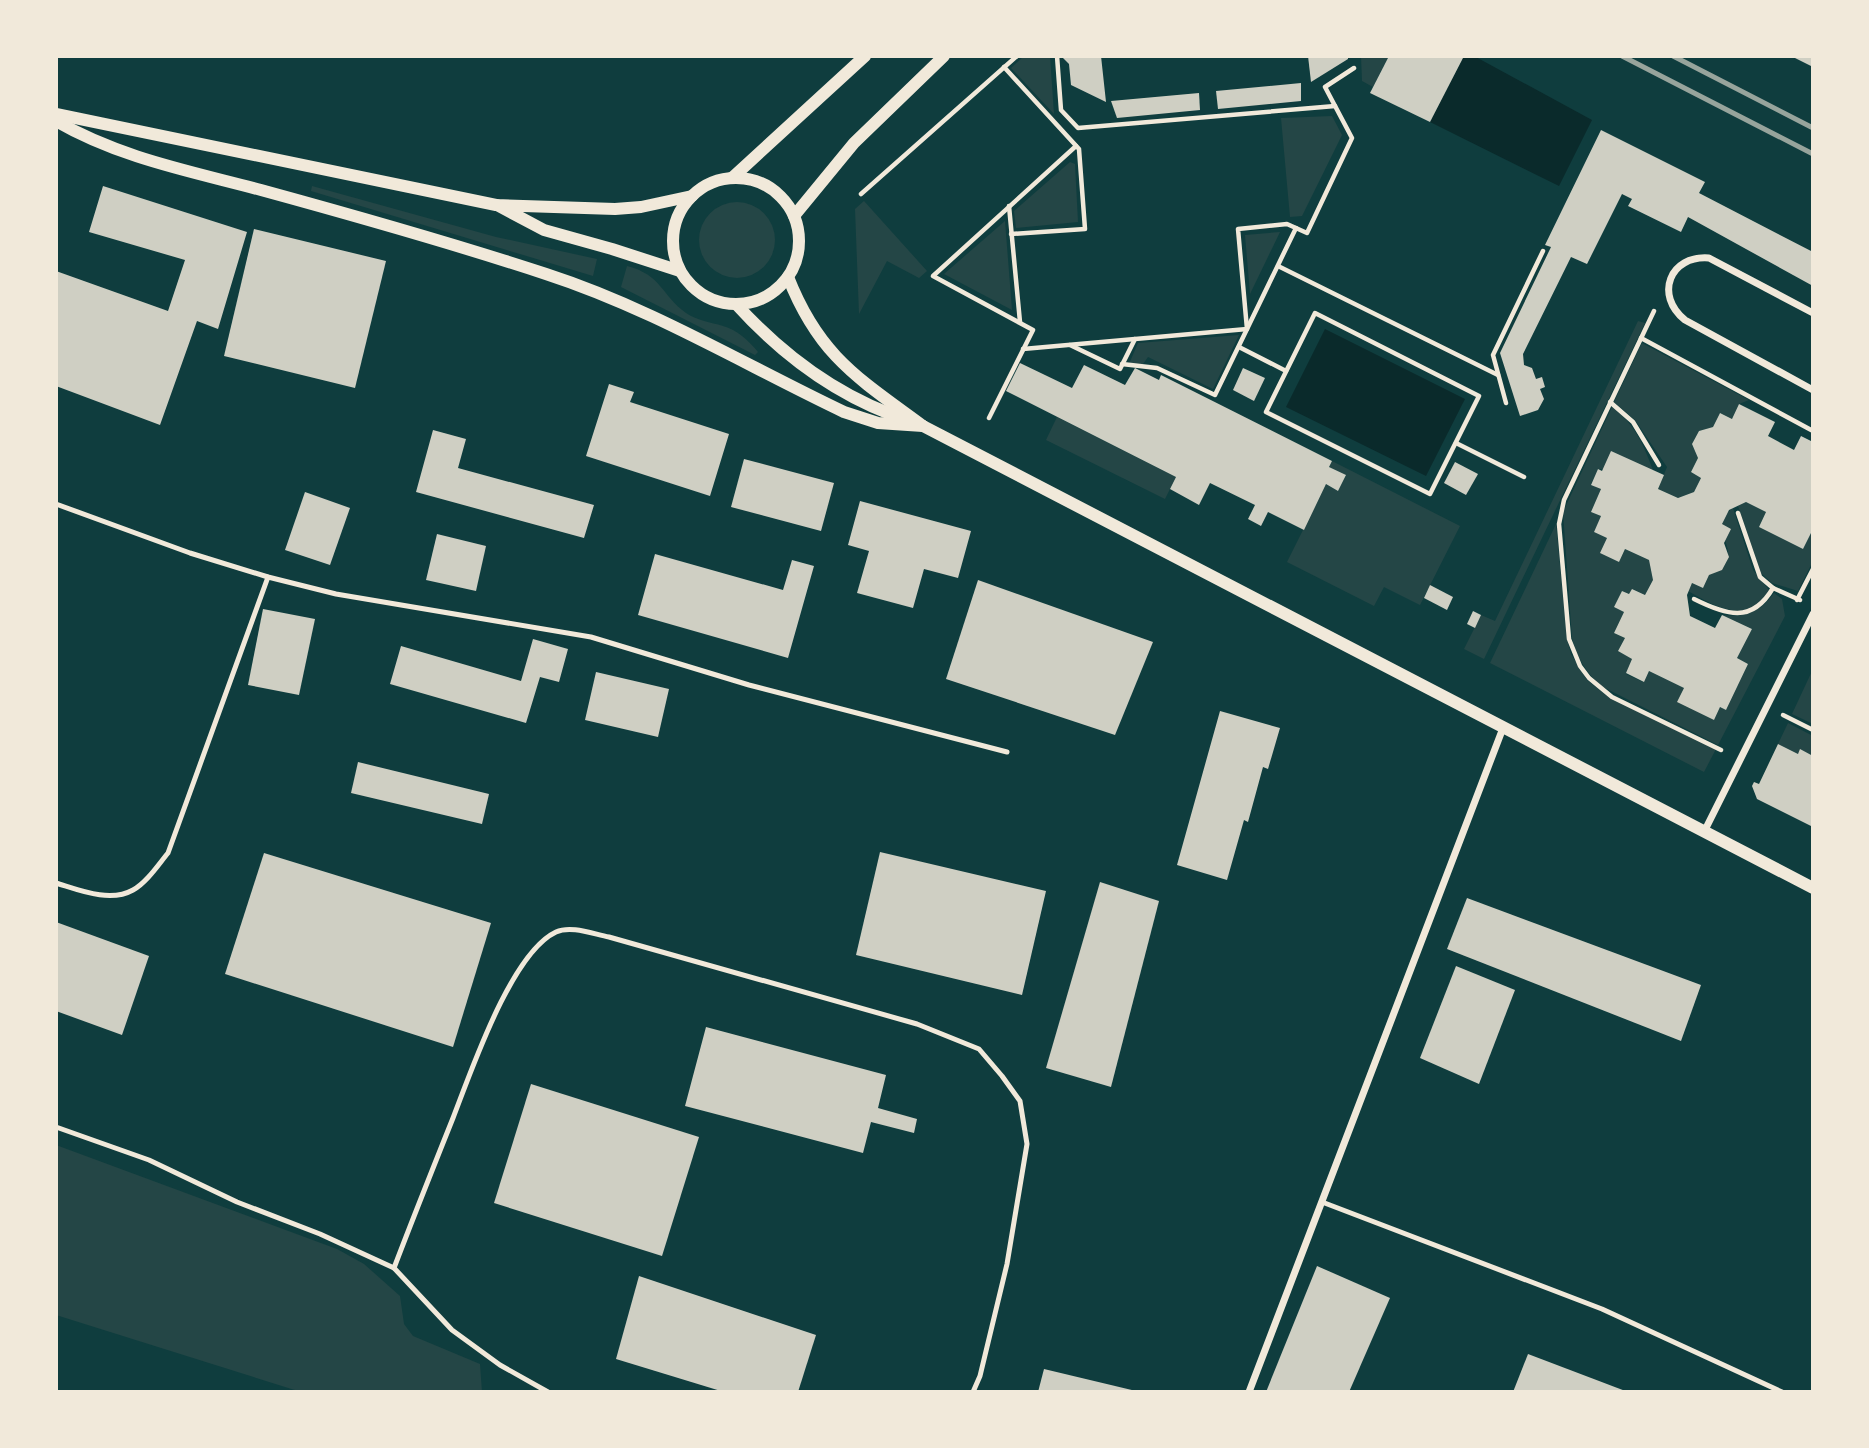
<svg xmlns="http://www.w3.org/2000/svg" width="1869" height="1448" viewBox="0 0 1869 1448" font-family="'Alegreya Sans',sans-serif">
  <rect width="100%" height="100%" fill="#0f3d3e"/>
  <g fill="#244646">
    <polygon points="1024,56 1050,56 1054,114 1011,68"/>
    <polygon points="1361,56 1389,56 1373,87 1362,81"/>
    <polygon points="1332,116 1342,135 1302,216 1290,217 1281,118"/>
    <polygon points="1070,162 1075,164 1078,222 1016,228 1014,211"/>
    <polygon points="312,186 496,237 597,259 593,276 311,191"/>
    <polygon points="864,201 927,271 919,278 887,261 859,314 855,209"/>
    <circle cx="737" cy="240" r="38"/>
    <polygon points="1005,221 1012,310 944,274"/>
    <polygon points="1280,232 1250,294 1245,235"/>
    <path d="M627 266C662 275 661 295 686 313 698 321 710 322 723 326 737 330 748 340 758 352L755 355 621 287Z"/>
    <polygon points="1638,321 1645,323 1484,659 1464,649 1481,615 1495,621"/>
    <polygon points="1239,335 1213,389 1148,357 1143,364 1129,364 1138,343"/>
    <polygon points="1642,343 1749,400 1739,404 1732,419 1720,413 1713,427 1699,431 1692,444 1698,458 1691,472 1701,478 1694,492 1678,498 1658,489 1667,467 1635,420 1614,402"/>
    <path d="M1612 407C1635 424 1643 444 1653 470L1598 469 1591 484 1601 489 1591 512 1601 516 1594 532 1607 538 1601 553 1619 562 1625 549 1649 560 1653 580 1645 595 1633 589 1629 594 1622 591 1614 607 1624 612 1614 633 1625 638 1618 651 1632 659 1626 674 1643 682 1649 671 1684 688 1678 702 1714 720 1720 707 1726 710 1748 664 1737 658 1752 629 1722 615C1744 618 1761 612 1774 593L1782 599 1785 616 1718 745 1601 686C1586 672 1577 658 1572 638L1563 512Z"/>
    <polygon points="1057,417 1176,477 1165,499 1046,440"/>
    <polygon points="1332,461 1460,526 1420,605 1384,587 1374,606 1287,562 1326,484 1338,491 1346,476 1329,467"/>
    <polygon points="1746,502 1766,512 1759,527 1803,549 1813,529 1813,561 1798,591 1772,583 1761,573 1738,506"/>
    <path d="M1733 508 1753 570 1769 590C1749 627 1714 606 1688 591L1692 583 1703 588 1709 575 1722 569C1724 566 1727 562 1728 558 1731 542 1710 524 1733 508Z"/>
    <polygon points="1556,524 1567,639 1571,654 1587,680 1611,699 1716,749 1704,772 1490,663"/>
    <polygon points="1813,669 1813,724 1792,714"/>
    <polygon points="1788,723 1813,736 1813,756 1801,750 1798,754 1778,744"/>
    <polygon points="56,1145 337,1249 364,1264 400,1296 404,1324 413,1336 480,1364 482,1392 301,1392 56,1315"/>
  </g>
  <g fill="#0a2a2b">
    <polygon points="1464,56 1474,56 1592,120 1559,186 1430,122"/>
    <polygon points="1325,329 1465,399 1426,476 1286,407"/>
  </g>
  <g fill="#cfcfc3">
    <polygon points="1061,56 1101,56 1106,102 1071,85 1069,64"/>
    <polygon points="1308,56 1348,56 1348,59 1311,82"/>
    <polygon points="1389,56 1464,56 1430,122 1370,93"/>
    <polygon points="1791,56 1813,56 1813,67"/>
    <polygon points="1301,83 1301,101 1218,109 1216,91"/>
    <polygon points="1199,93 1200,110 1117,118 1111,101"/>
    <polygon points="1601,130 1705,182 1699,193 1813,252 1813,286 1688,217 1681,232 1628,206 1632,199 1622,194 1587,264 1571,257 1523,354 1524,365 1532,368 1536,379 1542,377 1545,387 1540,389 1544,399 1538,410 1520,416 1500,353 1551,247 1545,245"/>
    <polygon points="103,186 247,232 218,329 197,321 160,425 56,386 56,271 168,311 185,260 89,232"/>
    <polygon points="254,229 386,261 355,388 224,356"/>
    <polygon points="1020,363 1072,388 1084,365 1125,385 1135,368 1159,380 1161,375 1332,461 1329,467 1346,475 1338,491 1326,484 1304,530 1268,512 1261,526 1248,519 1255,505 1210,483 1199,505 1170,489 1176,477 1006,391"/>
    <polygon points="1243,368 1265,378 1254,401 1233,390"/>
    <polygon points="609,384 634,392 630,402 729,434 710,496 586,456"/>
    <polygon points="1739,404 1775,422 1768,436 1794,450 1801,436 1813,442 1813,529 1803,549 1759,527 1766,512 1746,502 1729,510 1722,524 1731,529 1724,543 1729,557 1722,570 1709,575 1703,588 1692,583 1687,595 1690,616 1715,628 1722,615 1752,629 1737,658 1748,664 1726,710 1720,707 1714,720 1677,702 1684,688 1649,671 1644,682 1626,673 1632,659 1618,651 1625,638 1614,633 1624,612 1614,607 1622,591 1629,594 1632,589 1645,595 1653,580 1649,560 1625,549 1619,562 1600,553 1607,538 1594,532 1601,516 1591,512 1601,489 1591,485 1598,469 1602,471 1611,451 1664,475 1658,489 1678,498 1694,492 1701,478 1691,472 1698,458 1692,444 1699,431 1713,427 1720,413 1732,419"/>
    <polygon points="433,430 466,439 458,468 594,505 584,538 416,492"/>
    <polygon points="744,459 834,483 821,531 731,507"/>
    <polygon points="1455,462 1478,474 1466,495 1444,483"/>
    <polygon points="305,492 350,508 330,565 285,550"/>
    <polygon points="860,501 971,531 958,578 924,569 913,608 857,593 869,551 848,545"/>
    <polygon points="437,534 486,546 476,591 426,580"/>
    <polygon points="655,554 783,590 792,560 814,566 788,658 638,615"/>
    <polygon points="978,580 1153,642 1115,735 946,679"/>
    <polygon points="1430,585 1453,597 1447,610 1424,598"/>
    <polygon points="263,609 315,619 299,695 248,685"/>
    <polygon points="1473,611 1481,615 1475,628 1467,624"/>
    <polygon points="533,639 568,649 559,682 540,677 526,723 390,684 401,646 521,681"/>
    <polygon points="596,672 669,689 658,737 585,720"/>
    <polygon points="1220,711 1280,728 1268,769 1263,767 1248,822 1244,820 1227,880 1177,865"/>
    <polygon points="1778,744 1798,754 1800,749 1813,756 1813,827 1757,799 1752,786 1754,782 1759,784"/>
    <polygon points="358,762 489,794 482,824 351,793"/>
    <polygon points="880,852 1046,891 1022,995 856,955"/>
    <polygon points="264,853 491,923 453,1047 225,974"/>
    <polygon points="1100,882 1159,901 1111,1087 1046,1068"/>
    <polygon points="1467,898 1701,985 1681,1041 1447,949"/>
    <polygon points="56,922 149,956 122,1035 56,1011"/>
    <polygon points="1456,966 1515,990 1479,1084 1420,1058"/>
    <polygon points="706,1027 886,1075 878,1108 917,1119 914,1133 871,1122 863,1153 685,1106"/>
    <polygon points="531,1084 699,1137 662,1256 494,1203"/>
    <polygon points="1317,1266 1390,1298 1349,1392 1266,1392"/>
    <polygon points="639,1276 816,1335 798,1392 724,1392 616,1359"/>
    <polygon points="1528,1354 1628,1392 1513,1392"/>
    <polygon points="1044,1369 1136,1391 1136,1392 1038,1392"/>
  </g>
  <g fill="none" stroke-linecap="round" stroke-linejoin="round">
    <g stroke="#f1e9da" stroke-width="4.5">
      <polyline points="1057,56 1061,110 1078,128 1335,106"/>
      <polyline points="1004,67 1079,149 1085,229 1011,234"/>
      <polyline points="861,194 1017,56"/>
      <polyline points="1009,206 1020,322"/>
      <polyline points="1278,266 1498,375"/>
      <polyline points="1654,311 1564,500 1559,524 1569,639 1580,666 1589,678 1612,697 1721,750"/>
      <polygon points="1315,313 1479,396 1430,494 1266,412"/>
      <polyline points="1641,338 1813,431"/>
      <polyline points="1070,345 1120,369 1135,339"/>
      <polyline points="1239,347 1286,371"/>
      <polyline points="1023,349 1247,329 1238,229 1287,224 1307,233 1352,138 1325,87 1354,68"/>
      <polyline points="1122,364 1157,368 1215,395 1296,228"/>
      <polyline points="1610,402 1633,422 1659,465"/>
      <polyline points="1506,403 1493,355 1543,251"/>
      <polyline points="989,418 1033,330 933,276 1076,146"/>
      <polyline points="1456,443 1524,477"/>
      <polyline points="1738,513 1760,577 1773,588 1800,600"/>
      <path d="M1694 599C1726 615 1752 624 1773 588"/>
      <polyline points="1797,600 1813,569"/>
      <polyline points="1783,715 1813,730"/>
    </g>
    <g stroke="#f1e9da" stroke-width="5">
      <polyline points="56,504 190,553 268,577 336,594 591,637 749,685 1007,752"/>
      <path d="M56 883C79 890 110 903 133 890 147 882 158 865 168 853L268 577"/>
      <path d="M56 1127 149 1160 237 1202 320 1234 394 1268C413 1218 433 1168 453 1118 471 1072 511 953 556 932 571 925 593 934 609 937L917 1024 979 1049 1002 1076 1020 1101 1027 1144 1007 1264 980 1376 973 1392"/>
      <polyline points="1322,1202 1602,1309 1782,1392"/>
      <polyline points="394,1268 452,1330 500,1365 548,1392"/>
    </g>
    <g stroke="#f1e9da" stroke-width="7">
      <path d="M1813 313 1709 258C1670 255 1654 295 1685 320L1813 390"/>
      <polyline points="1704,832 1813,614"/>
      <polyline points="1249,1392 1503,728"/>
    </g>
    <g stroke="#f1e9da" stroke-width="12">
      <polyline points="56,114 496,205 615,209 641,207 692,196"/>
      <path d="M56 121C120 158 190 171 261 190 356 216 452 243 546 274 651 308 745 365 844 412L878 423 923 426"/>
      <polyline points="732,178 865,56"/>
      <circle cx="736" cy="241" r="63"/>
      <polyline points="497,205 544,230 612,249 680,271"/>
      <polyline points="794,216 854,143 944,56"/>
      <path d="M788 277C819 356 858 378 923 426L1813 888"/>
      <path d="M736 304C784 357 841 399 910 421"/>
    </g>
    <g stroke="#97a49c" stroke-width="5">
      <polyline points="1622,56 1813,154"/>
      <polyline points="1673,56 1813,128"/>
    </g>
  </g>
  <rect width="1869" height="1448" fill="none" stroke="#f1e9da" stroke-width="116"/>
</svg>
